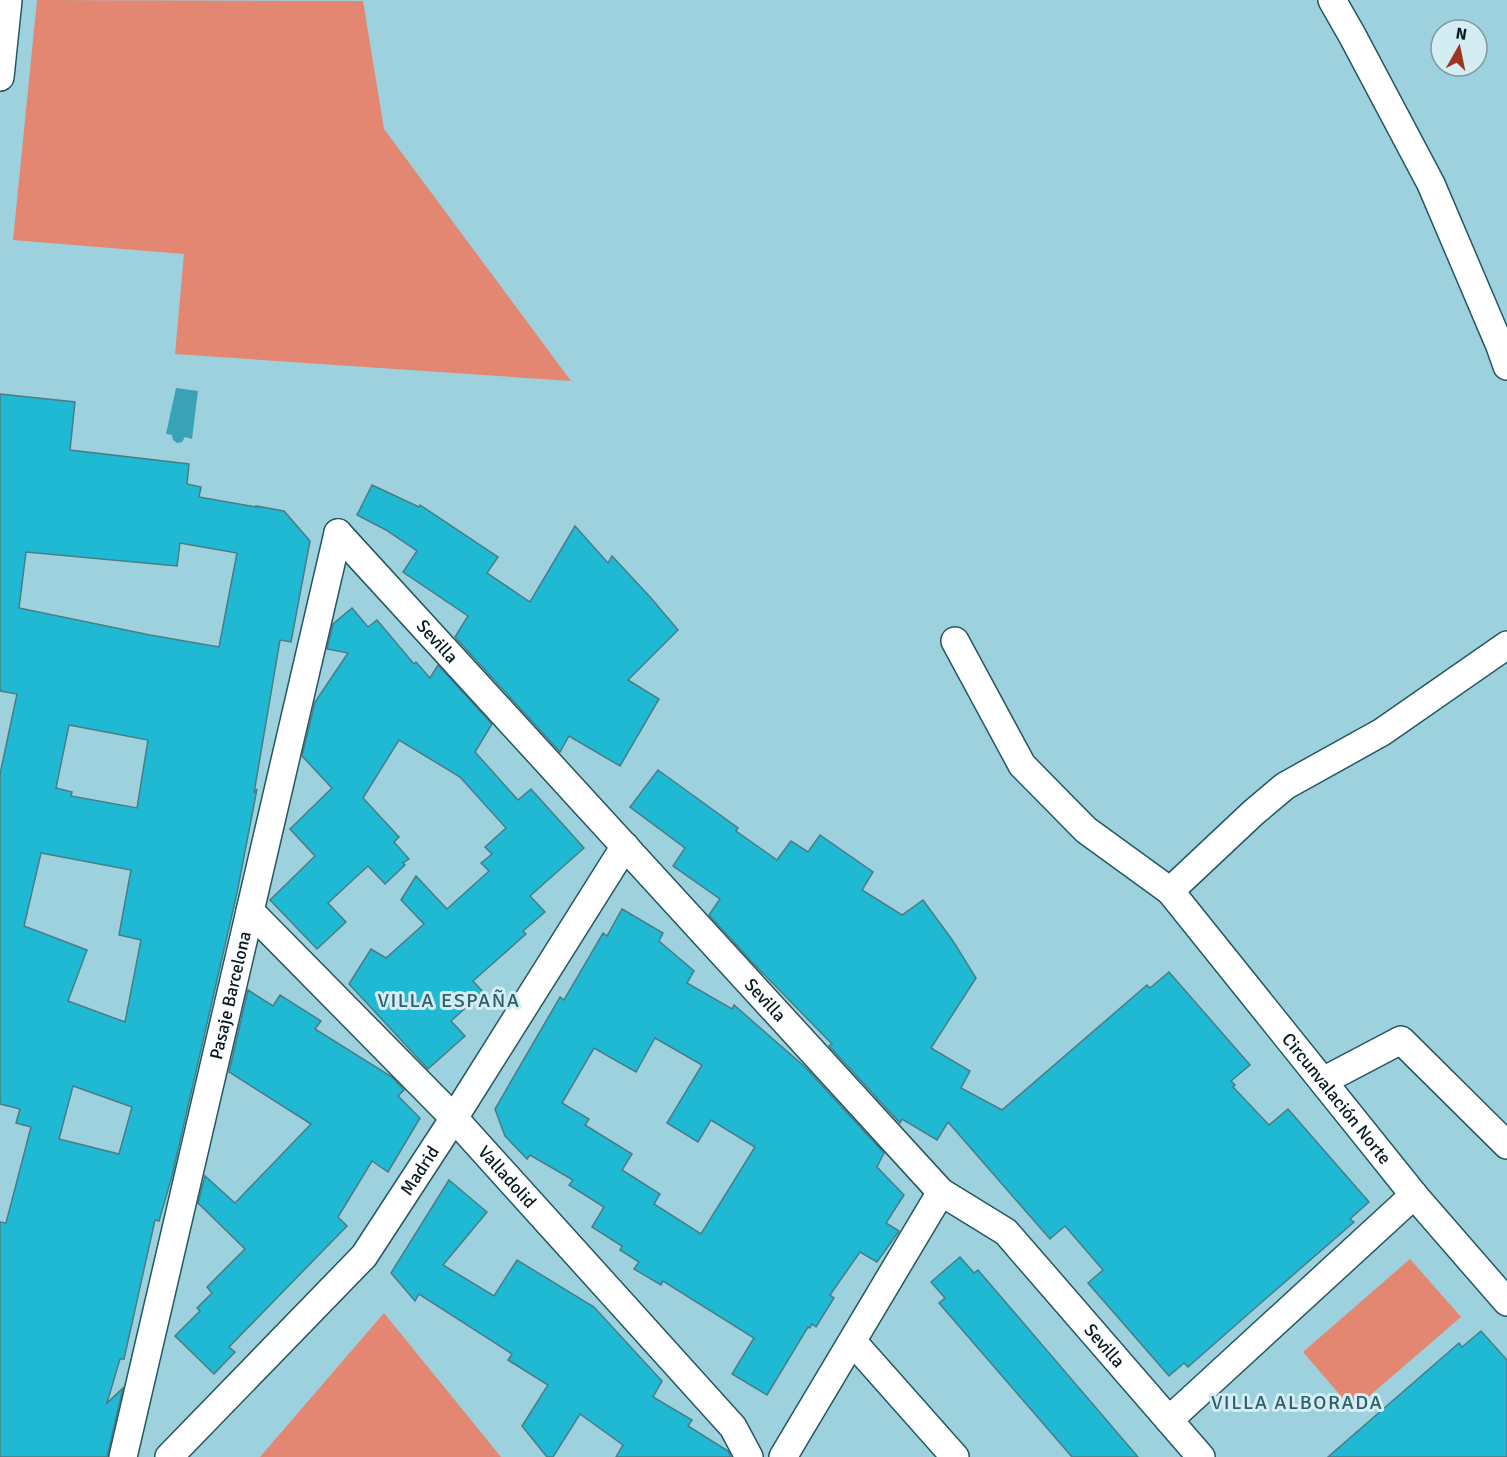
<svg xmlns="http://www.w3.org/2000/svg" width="1507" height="1457" viewBox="0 0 1507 1457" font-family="Signika,sans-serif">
  <rect width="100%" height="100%" fill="#9dd1dd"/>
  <g fill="#e38772">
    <polygon points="37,0 363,1 384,129 571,381 175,354 184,254 13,240"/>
    <polygon points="1410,1259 1461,1317 1353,1410 1303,1352"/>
    <polygon points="384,1313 501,1457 260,1457"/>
  </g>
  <polygon fill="#3aa2b6" points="176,388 198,391 192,439 185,437 182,442 177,443 173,440 172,435 166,434"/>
  <g fill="#1fb9d3" stroke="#4a7c86" stroke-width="1.5" fill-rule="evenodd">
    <path d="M0 394 75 402 70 450 189 464 187 484 201 487 199 497 256 507V506L284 511 310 541 291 642 280 640 254 793 257 789 237 893 172 1176 159 1221 155 1220 124 1359H120L107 1403 123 1388 107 1457H0V1222L6 1223 31 1127 16 1123 20 1109 0 1104V774L17 694 0 691ZM180 543 237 553 219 647 150 635 19 608 26 552 177 566ZM69 725 148 740 137 808 71 796 72 792 56 788ZM41 853 131 870 119 935 141 940 125 1022 68 1001 87 950 24 926ZM73 1086 132 1107 119 1154 59 1139Z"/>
    <polygon points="372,485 419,507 420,505 498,557 487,573 530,602 575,526 608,563 612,556 651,598 678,630 628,680 659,699 620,766 569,736 560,752 455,637 468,616 403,572 417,551 386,530 357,515"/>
    <polygon points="352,608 368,627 377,620 414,664 416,662 430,678 438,665 492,724 475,752 518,800 531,789 584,848 530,896 545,912 523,931 526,934 473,981 483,992 451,1021 465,1036 428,1069 349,984 371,949 386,958 424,924 401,900 416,876 447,909 489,871 481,863 492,854 485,847 506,828 460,777 399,740 363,798 399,837 394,842 409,859 403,863 405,865 385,884 368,866 328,903 346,922 317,949 270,900 315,856 290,829 332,788 302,756 315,702 348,653 327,649 333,624"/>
    <polygon points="658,770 738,828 736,831 777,860 791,841 808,852 820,835 873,872 862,890 902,915 923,900 953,941 976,978 931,1048 970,1071 961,1088 1002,1110 1147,985 1150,988 1169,972 1250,1065 1231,1081 1235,1085 1233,1087 1269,1125 1288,1109 1369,1202 1350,1219 1354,1222 1263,1301 1188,1367 1184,1363 1169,1376 1088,1283 1103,1270 1065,1226 1050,1239 948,1122 937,1140 902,1119 900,1123 829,1046 832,1044 751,961 709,915 720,899 673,866 685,848 630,807"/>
    <path d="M622 909 663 933 659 941 694 971 687 983 732 1009 734 1005 805 1067 884 1153 877 1167 904 1195 886 1223 899 1231 877 1262 860 1252 830 1295 834 1298 816 1327 812 1324 810 1328 808 1327 767 1395 732 1374 754 1338 663 1281 661 1285 634 1269 639 1262 620 1250 622 1246 592 1227 604 1207 569 1185 573 1180 530 1155 527 1159 505 1136 495 1109 560 997 564 1000 603 933 607 936ZM655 1038 702 1065 667 1123 698 1142 711 1120 755 1147 701 1234 654 1204 660 1194 622 1170 632 1154 585 1125 589 1119 562 1103 594 1048 636 1072Z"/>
    <polygon points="248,990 273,1006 280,995 321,1021 315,1029 392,1077 404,1090 398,1096 420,1118 388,1172 372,1161 338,1217 347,1226 229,1347 235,1352 214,1374 175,1336 200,1311 197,1308 212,1293 207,1287 245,1249 198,1203 205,1176 235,1203 311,1124 229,1072"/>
    <polygon points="449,1180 487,1212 443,1265 494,1296 517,1260 594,1307 662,1381 653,1397 692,1420 688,1426 728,1451 731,1457 616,1457 623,1445 580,1414 553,1457 547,1457 522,1426 548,1385 508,1360 512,1354 419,1294 415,1301 391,1273"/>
    <polygon points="960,1257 974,1273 978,1270 1138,1457 1072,1457 939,1303 945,1298 931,1282"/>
    <polygon points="1481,1331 1507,1360 1507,1457 1328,1457 1459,1343 1462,1347"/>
  </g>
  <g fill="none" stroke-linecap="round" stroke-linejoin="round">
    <g stroke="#245761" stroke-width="30">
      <g id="street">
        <polyline points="1332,0 1352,35 1431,184 1500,346 1507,366"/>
        <polyline points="0,77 8,0"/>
        <path id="s1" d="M338 533 941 1192 1006 1232 1201 1457"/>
        <path id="s2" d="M955 641 1022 765 1086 830 1170 891 1414 1195 1507 1302"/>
        <polyline points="1170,891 1253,813 1285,786 1382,732 1507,645"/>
        <path id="s3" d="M250 911 454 1118 733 1427 749 1457"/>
        <polyline points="1323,1081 1401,1040 1507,1145"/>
        <polyline points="853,1342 955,1457"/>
        <polyline points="1169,1420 1414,1195"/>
        <path id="s4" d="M123 1457 338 533"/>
        <path id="s5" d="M169 1457 364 1256 454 1118 625 846"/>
        <polyline points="783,1457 941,1192"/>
      </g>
    </g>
    <use href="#street" stroke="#fff" stroke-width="27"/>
  </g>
  <g text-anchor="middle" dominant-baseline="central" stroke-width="6" stroke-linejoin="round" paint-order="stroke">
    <g font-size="18" fill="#061b20" stroke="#d3edf3">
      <text stroke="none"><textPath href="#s1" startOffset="147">Sevilla</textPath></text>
      <text stroke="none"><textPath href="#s4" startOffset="474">Pasaje Barcelona</textPath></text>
      <text stroke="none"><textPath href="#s1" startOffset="633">Sevilla</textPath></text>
      <text stroke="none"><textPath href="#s2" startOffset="602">Circunvalación Norte</textPath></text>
      <text stroke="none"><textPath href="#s5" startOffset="382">Madrid</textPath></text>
      <text stroke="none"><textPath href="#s3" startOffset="370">Valladolid</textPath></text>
      <text stroke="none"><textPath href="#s1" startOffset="1120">Sevilla</textPath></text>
    </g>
    <g font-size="20" letter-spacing="1.5" fill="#2e606b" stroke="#d3edf3">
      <text x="449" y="1000">VILLA ESPAÑA</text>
      <text x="1297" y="1402">VILLA ALBORADA</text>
    </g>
  </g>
  <g transform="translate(1459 48) rotate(9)"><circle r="28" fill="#d3edf3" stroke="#81999f" stroke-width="1.5"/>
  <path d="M0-4.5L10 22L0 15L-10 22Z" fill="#9f3520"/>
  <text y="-9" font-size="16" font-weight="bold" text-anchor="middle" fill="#061b20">N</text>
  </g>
</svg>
